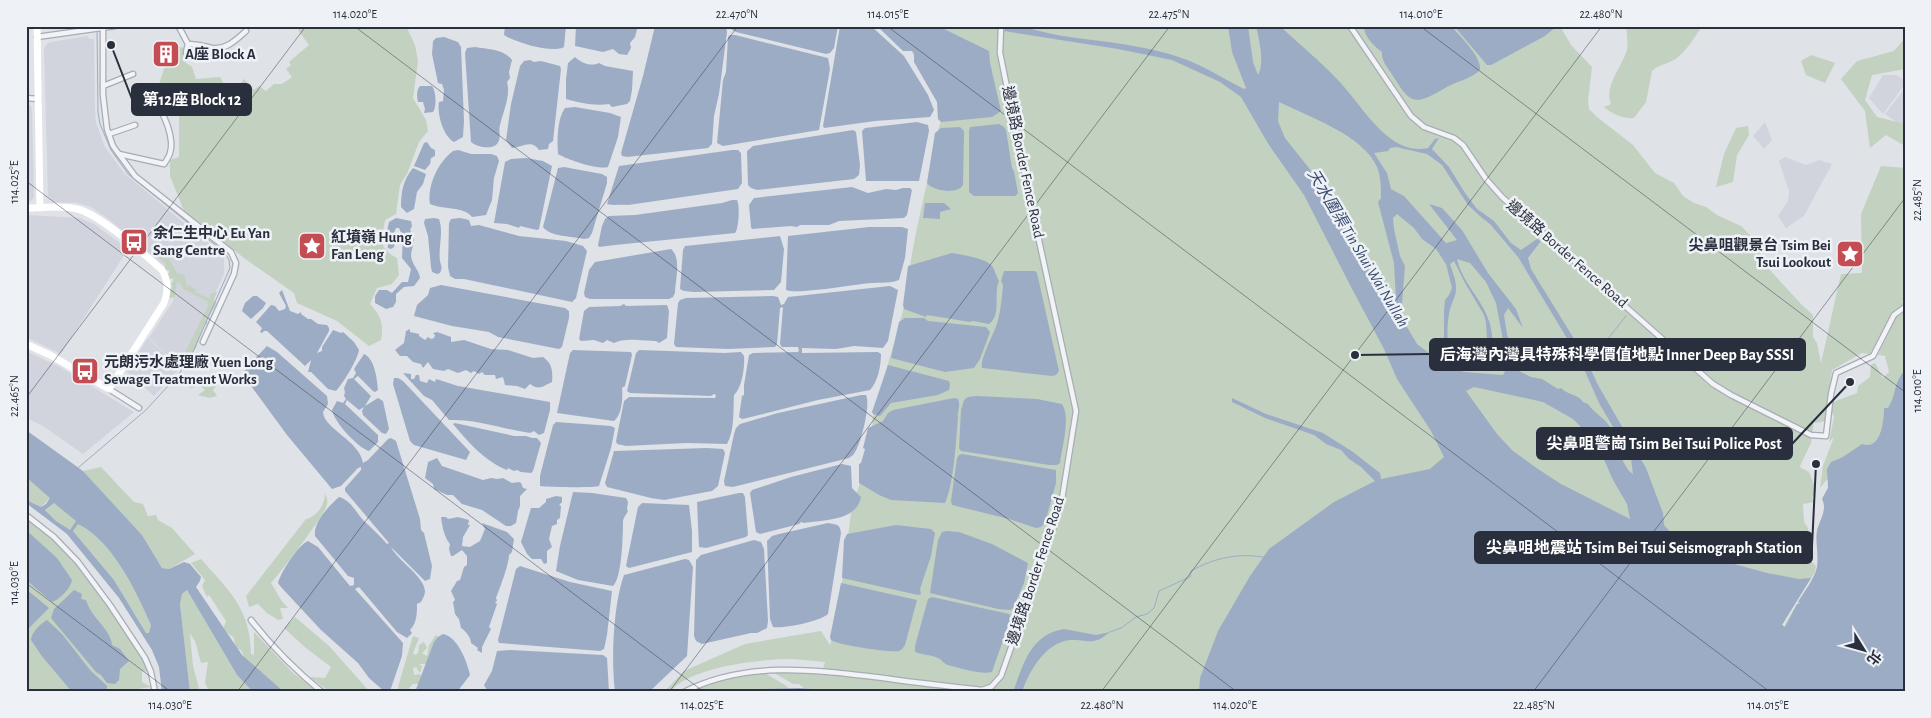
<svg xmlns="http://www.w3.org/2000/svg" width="1931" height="718" viewBox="0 0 1931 718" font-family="'Alegreya Sans','Noto Sans TC',sans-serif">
  <rect width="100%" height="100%" fill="#dfe2e7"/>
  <g fill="#d1d4dc">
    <polygon points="87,36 90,39 94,39 95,109 96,123 105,147 124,173 219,252 224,259 224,274 186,357 179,366 149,338 173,301 175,294 174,281 167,268 107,218 91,207 77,203 54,202 48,196 44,48 48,43 51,42"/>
    <polygon points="1883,75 1896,75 1905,81 1905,84 1883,114 1869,98"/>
    <polygon points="1905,88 1905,128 1885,114"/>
    <polygon points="26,103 31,106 32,113 34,198 29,202 26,202"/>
    <polygon points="1765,122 1772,140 1764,149 1753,136"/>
    <polygon points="1785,157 1806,165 1819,160 1832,164 1804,216 1786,228 1778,216 1788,201 1789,191 1779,161"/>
    <polygon points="26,215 80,218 94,224 128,249 61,354 26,337"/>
    <polygon points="148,338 180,368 154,396 126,371"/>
    <polygon points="28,352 60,367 134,412 83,454 43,426 26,418 26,360"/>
  </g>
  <g fill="#c3d1c1">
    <path d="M304 26H406L415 45 418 61 413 98 426 120 428 131 419 142 407 174 400 185 396 214 385 220C382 239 377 248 397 258L399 275 392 284 377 288 370 304C381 316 384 324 381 340L369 346 337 321 297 303 294 293 244 258 184 211 170 176V160L179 157V101L165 99 159 84 167 60 177 46 184 48 186 63 192 67 196 79 220 77 224 84 233 83 239 86 244 79 254 90 259 86 266 91 274 84H282L292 77 286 69 291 65 289 62 309 45 298 30Z"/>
    <path d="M887 26H1560L1571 45 1592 67 1588 101 1589 109 1597 117 1633 145 1655 173 1674 183 1683 196 1694 203 1706 207 1717 215 1741 226 1753 238 1767 267 1802 305 1813 315V337L1817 343 1821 363 1841 274 1862 273 1861 214 1881 166 1905 168V299L1902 301 1904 305 1892 314 1870 354 1862 353 1832 370 1826 421 1815 423V413L1811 443 1800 466 1801 468 1809 472 1816 490 1812 498 1814 502 1803 504 1804 522 1808 528 1811 561 1816 566 1815 572 1782 625 1785 626V624L1797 604 1800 603 1798 602C1804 592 1812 582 1816 571 1820 558 1815 544 1817 531 1819 521 1828 510 1822 499L1828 488 1829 477 1820 488 1823 466 1834 437 1829 442 1834 417 1831 410 1833 402 1857 393 1858 386 1870 377 1871 365 1875 363 1883 378 1889 372 1885 356 1878 355 1896 317 1905 312V692H817L805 689 799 684H793L774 673 790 667 809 673 821 675 825 662C812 661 799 659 786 659 756 660 690 667 670 692H664L684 671 745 644 821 631 830 645 837 621 852 506C862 480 872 445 873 417L906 300C910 246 926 195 935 142 937 130 943 121 942 109L912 52Z"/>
    <path d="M1626 26H1702C1695 37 1687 50 1677 58 1669 64 1659 64 1652 71L1646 102 1634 118C1623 119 1612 114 1604 107L1611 104C1604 85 1622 67 1627 50 1628 46 1627 31 1626 26Z"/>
    <polygon points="1905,38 1905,69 1872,75 1865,100 1877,117 1905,124 1905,146 1886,135 1870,148 1865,111 1841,79 1857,61 1894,51"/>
    <polygon points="1811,55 1835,63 1825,83 1806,75 1801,61"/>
    <polygon points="1748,126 1749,135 1737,155 1733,182 1716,187 1724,154 1736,128"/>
    <polygon points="158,250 160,254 164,255 171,251 175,256 169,259 177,273 184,274 187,286 189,285 196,290 195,292 210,299 210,294 217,292 214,300 217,304 206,320 208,324 204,325 196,348 181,367 187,355 185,353 208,306 207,301 183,289 182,285 177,281 175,297 170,298 164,293 172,287 171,284 175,278 170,279 168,275 170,270 165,270 165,263 153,253"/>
    <polygon points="201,376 218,384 213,390 217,396 209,398 198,395 205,390 199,385 192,388 188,387"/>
    <polygon points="26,458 120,555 151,625 149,633 146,633 114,580 73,531 78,523 70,531 56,521 45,510 49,507 50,498 41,507 35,506 26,500"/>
    <polygon points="101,467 134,502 143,504 148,516 156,515 158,520 172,528 195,554 169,569 162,568 142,535 83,471"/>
    <path d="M325 494C327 497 328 501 327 505 324 516 281 572 271 583L281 600 288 608H280L283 619 278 620 267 613 258 604 249 607 246 596 306 519C317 517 325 504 325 494Z"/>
    <path d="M26 517 40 526 71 560 75 557C101 590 135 632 148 672L142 671V682L151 687 130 690 128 692H26Z"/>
    <path d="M201 559C230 592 250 608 251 654L254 655V632L293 673 319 692H278L246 661 241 650 235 648 234 638 223 629 226 621 209 595 207 597 202 586 205 580 191 563Z"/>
    <polygon points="187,590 237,675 253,692 209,692 205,682 208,662 201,663 195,641 190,634 193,666 200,692 190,692 180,604 182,594"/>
    <polygon points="295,617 329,646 370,692 330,692 310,677 325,678 331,667 306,648 284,628"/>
    <polygon points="436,635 440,638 428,664 419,664 422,666 421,671 419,672 416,667 413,668 414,675 420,674 423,678 420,684 413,684 406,692 399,692 398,687 413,636 419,638 413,653 415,655 418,653 419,645 424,642 427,648 422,653 427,656 429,645"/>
    <polygon points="749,671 765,673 788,687 784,690 775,692 687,692"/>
  </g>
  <g fill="#9dacc5" fill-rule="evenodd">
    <path d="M505 26H566L564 47C553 54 514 42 504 35Z"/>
    <polygon points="576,26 638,26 635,37 630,43 631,48 627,55 619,54 613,49 603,52 575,46"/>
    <polygon points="655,26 726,26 727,32 719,94 714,116 712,144 708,148 627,157 622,156 621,153 643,76"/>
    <polygon points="732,26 838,26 834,48 830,53 826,54 736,32 731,29"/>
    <polygon points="840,26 871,26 904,56 928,95 934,110 930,117 875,121 824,128 823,126"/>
    <polygon points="877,26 940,27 989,51 990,63 1001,111 992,117 941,122 938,119 937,102 914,62 914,53 912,51 903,51"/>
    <path d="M1006 26C1025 26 1044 33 1062 36 1105 42 1149 45 1190 61 1209 69 1226 80 1244 89L1246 88 1232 52 1228 26H1248L1253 62 1258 75C1265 62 1259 40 1256 26H1280C1299 44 1319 60 1337 79 1361 103 1388 157 1428 148L1435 139 1439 138 1432 149 1449 167 1465 193 1477 209 1494 221 1511 243 1521 250 1537 239 1541 241 1528 258 1531 269 1584 355 1598 385 1646 468 1663 513 1664 525 1687 551 1767 573 1799 579 1811 578 1782 625 1785 627 1797 604 1800 603 1798 602C1804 592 1812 582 1816 571 1820 558 1815 544 1817 531 1819 521 1828 510 1822 499L1828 488 1827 469 1831 462 1843 457 1862 444C1881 451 1884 421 1884 408H1888C1897 394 1893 383 1905 370V692H1199L1200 678 1218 631 1250 576 1269 549 1334 502 1375 481 1361 467 1349 459 1341 450 1326 444 1314 435 1265 418 1232 402V398L1266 414 1323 433 1353 452 1380 473 1381 479 1430 469 1444 457 1431 431 1397 379 1384 349 1350 285 1304 195 1269 145 1241 97 1220 82 1172 60 1118 49 1004 31ZM1279 102C1309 117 1363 135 1377 167 1381 177 1381 187 1381 198L1378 202 1394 263 1396 300 1395 307 1359 255 1324 187 1285 138 1278 121ZM1396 147 1427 154 1442 165 1468 205 1481 217 1490 224 1518 257 1580 360 1599 403 1631 458 1633 474C1622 468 1616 439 1610 427 1605 418 1593 412 1588 404L1583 402C1579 394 1567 395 1561 388L1558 389 1542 379 1531 377 1519 371 1507 334 1504 315 1508 308 1523 328 1516 309 1488 273 1462 230 1442 208 1429 204 1457 240 1446 243 1404 196 1391 189 1387 173 1374 153 1388 151 1390 148ZM1397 214 1414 228 1422 239 1436 249 1446 264 1452 288 1449 295 1445 300 1444 311V345L1447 358V367L1417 344 1401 317 1405 266 1400 256 1394 229 1393 218ZM1457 259 1470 263 1486 282 1496 303 1507 361C1490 356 1494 334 1489 321 1482 299 1462 282 1457 259ZM1454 261 1465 283 1484 315 1486 322 1487 339 1500 366 1505 371 1503 375 1464 372 1456 369C1447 354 1446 331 1449 314 1450 305 1457 296 1456 287 1456 279 1452 271 1450 264ZM1474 387 1543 402 1573 419 1583 429 1602 455 1613 480 1627 504 1630 519 1561 484 1538 469 1513 451 1497 434 1466 391Z"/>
    <path d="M1360 26H1451C1460 36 1482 57 1480 70 1470 80 1456 81 1445 88 1416 105 1411 106 1393 76 1388 68 1381 61 1382 52 1374 46 1366 38 1364 29Z"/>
    <polygon points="1454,26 1557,26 1545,36 1491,65 1487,65"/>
    <polygon points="730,35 735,35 828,58 830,69 819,130 723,146 717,143 723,80 726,72 728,37"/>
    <path d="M444 37 458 42 461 47 464 121 463 137 454 142C443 136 437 114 439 102L443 101 444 90 442 84 438 83 432 54 433 41 436 38Z"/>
    <path d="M475 47C487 49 504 49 512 60L509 72 510 78 507 82C511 95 503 112 500 125 498 131 502 138 497 144 492 150 476 147 471 142L465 53 467 48Z"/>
    <path d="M575 57C581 63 591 67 599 63L605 66 633 71 632 90 630 101 627 104 612 107 609 104C594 106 581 103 566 99V79L568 63Z"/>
    <path d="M530 60 534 62 541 61 560 66 561 69 553 141 549 144 548 149 539 150C532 139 522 147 512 148L506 140 511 104 520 66 524 61Z"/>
    <path d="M420 86H432C436 91 437 107 433 112L424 113 425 109 423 102H418C417 96 416 91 420 86Z"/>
    <path d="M575 107 610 113 621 117 618 137 608 167C598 170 568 160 558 154 557 140 557 119 565 108Z"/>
    <polygon points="917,122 928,125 929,131 919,181 866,181 862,131 865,128"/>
    <polygon points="999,124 1004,127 1006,130 1012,168 1014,171 1018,193 1015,196 974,196 969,192 969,131 970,127"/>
    <path d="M960 127 964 131 963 185C957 195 933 191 927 183L935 133 941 128Z"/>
    <polygon points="853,130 856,132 860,165 859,175 854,179 757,190 751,188 748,185 747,151 753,146"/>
    <polygon points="427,142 431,148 435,150 435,156 431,158 430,164 425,170 414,166 424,143"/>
    <path d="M458 150 471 154H491L497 156 499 161 494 178 492 200 486 215 472 217C464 206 443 210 430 204 427 186 438 162 453 151Z"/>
    <path d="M732 150H738L741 153 742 183 738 189 628 205C621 204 614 206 607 204L619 166Z"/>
    <polygon points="526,158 543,161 552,166 539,229 537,230 520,226 519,228 507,224 494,223 505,162 511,159"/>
    <path d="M564 167 602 174 607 177V183L592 233 589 238 584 239C572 236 550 237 543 227L557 172 558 168Z"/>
    <path d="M413 168 426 174 423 184 417 192 414 209 407 213 401 207C401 192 403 180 413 168Z"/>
    <polygon points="852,187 868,193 886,189 896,190 903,188 910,188 912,190 907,215 904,218 839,221 829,225 800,225 797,227 791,226 752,229 751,227 749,205 754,198"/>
    <path d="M732 200H737C740 205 739 229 735 233L615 245 599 247 598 245 602 226 605 219 609 216 635 215 722 203Z"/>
    <path d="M925 203H944L951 209 940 212V219C937 219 925 218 923 218Z"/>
    <path d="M396 218 411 221 412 226 410 230C419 244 408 249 412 260 414 267 419 270 420 278L414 286 404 287 396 294V302L393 307 386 309 375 303V296L379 290H387L392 293 402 282H408L411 269 402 258 403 237 399 228H396L394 233 396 238 394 247 391 249 388 248 387 231 389 222Z"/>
    <path d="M434 218 439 219C444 233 438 246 440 261 441 266 443 267 440 273L437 274 432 272 431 267 428 236 424 223 425 219Z"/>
    <polygon points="460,218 469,220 471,226 479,225 519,236 566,241 583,246 587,251 576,298 572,302 464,279 455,279 450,276 448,267 449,223 451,219"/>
    <path d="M869 227H902L908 229 905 258 899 280C890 284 881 282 872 283 855 284 797 295 786 290L788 236Z"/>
    <polygon points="780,236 784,249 781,282 774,290 694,292 684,291 680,289 683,250 685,246"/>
    <path d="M671 249C682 258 675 281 675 293L673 297 669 299H590L585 297 584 293 589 270 595 262Z"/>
    <path d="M952 253C962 255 986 258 992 266 995 270 996 276 999 281 993 293 1002 315 989 324L973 321 970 322 927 315 926 317 904 309 903 305 908 266Z"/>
    <path d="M1004 271H1035L1037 273 1059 371 1056 375 1052 376 982 368C980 357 995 333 998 320 1001 308 1002 296 1003 285L1001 281Z"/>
    <polygon points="441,285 565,308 569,311 569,318 562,347 559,349 498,337 489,332 452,326 414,316 417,305 428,295 430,288"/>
    <path d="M890 286 898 290 888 341 883 348 854 346 836 349 802 348V353L878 352 881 354C881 365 878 382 870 390L818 400 747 418 742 419 739 417 742 396 744 395V385L749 355 753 353 798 352 799 350 798 347H782L780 344 783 307 780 308 777 344 775 347 728 349 676 347 674 344 678 303 680 300 686 298 773 296 778 297 781 305 784 304 788 297Z"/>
    <path d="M282 290 290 311 298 314 301 312V314L308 319H311L318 324 327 325 329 328V331L317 353 322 351V347L333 330 341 333 343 332 354 342 359 350C357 361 343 383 336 391L328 389 311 372H308L311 360 305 366 267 331H264L262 333 260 332 262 328 256 322 271 305 275 306 279 311 285 309 286 306 279 293Z"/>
    <polygon points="253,296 257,296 266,303 263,308 251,319 242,311 245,303"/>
    <path d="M624 304 626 306 667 305 669 311 667 338 659 343 656 341C645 341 624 337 614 343L607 340 603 343 594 340 581 341 579 339 584 311 589 307 620 306Z"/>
    <polygon points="905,318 924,318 928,321 986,327 990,332 989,335 980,359 974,368 945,372 891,358 899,322"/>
    <path d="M410 329V332L419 334V336L425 340 428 337 431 339 434 338 435 335 433 333 437 332 451 337V342L464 340 491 349 508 350 533 358 543 357C552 363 553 371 552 382 543 386 539 391 530 384L525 389 517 386 505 385 503 377 496 379 495 375H485L482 372 479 374 474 371 471 373 466 370 458 373 448 369 444 371 433 369 428 362 423 368 421 364 413 362 407 356H400L395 350 404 343 406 331Z"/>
    <path d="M267 346 277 352 327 396 328 404 323 412C324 429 360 441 363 463L368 460 388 439 391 438 396 441 420 519 421 530 424 533 432 566 430 579 425 581 391 547C397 560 424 576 425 591 425 595 423 598 421 602L417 604C417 613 417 623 410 630L412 633 407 638 397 632 359 587 355 589 403 643 402 656 390 691 385 692 369 678 358 663 321 630 281 587 278 583C281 572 298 545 308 541L318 547 350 586 354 585V578L348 576 315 536C313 522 329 506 339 497 351 500 357 514 364 521 372 528 380 536 387 544L389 543 345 491V488L361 470V467L358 468 341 486 332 489 287 435 243 375 247 367Z"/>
    <path d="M573 350 631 352 632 355 625 386 622 388C623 398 622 415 614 421L557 413 570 353Z"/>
    <path d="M639 350 724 353 741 352 744 356C745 367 742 388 734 395 733 410 735 430 727 444L686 443 626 446 617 444 616 441 624 401 629 397 715 398 716 395 714 394 711 396 630 393 627 391 636 353Z"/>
    <path d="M364 354C375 359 377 379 378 390L375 392 373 391 358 376 354 379 371 396 365 406 378 398 383 401 389 429 386 434 382 433 363 415 362 411 364 407 359 410 347 400 345 404 378 435V442L369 451C358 448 334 422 332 410L337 401 343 403 346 399 344 396 345 392 344 388 348 379 353 378 356 373 354 369Z"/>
    <polygon points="888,365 949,381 950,384 949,390 938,395 891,403 880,416 873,414 872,412"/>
    <path d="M403 373 411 374V379H414L416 375H419L420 381 427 383 429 379 435 382 436 379 458 386 550 402V410L544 433 539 435 534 431 530 433C503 429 476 419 449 420L432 400 424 396Z"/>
    <polygon points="394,378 398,378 403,381 470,452 466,460 414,445 410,441 393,384"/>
    <path d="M861 395H866C871 404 861 443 855 452 854 455 851 456 849 458L733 487 725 486 724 481 734 434 736 428 740 424 778 413Z"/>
    <path d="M977 396 1037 399 1062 404C1071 417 1062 447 1060 463L1057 465H1049L961 451 959 448 961 410 964 400 968 397Z"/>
    <path d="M954 398 958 399C961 406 957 411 958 418 956 440 954 484 945 503L891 500 879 495 859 483V464L861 463 865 449 863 448 868 428 883 421 888 413 893 410Z"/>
    <path d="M556 422 611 426 615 428 611 448 599 486C594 488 545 487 540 486V476L553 425Z"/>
    <path d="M455 423 514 436H526L532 438H537L541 443 533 471 531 473 521 472 517 470 514 471 508 468 507 470C486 462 467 441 453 424Z"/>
    <path d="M26 430 83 471 142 535 162 568 169 569 184 562 190 564 201 577 200 581 196 587 242 655 284 692H253L237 675 187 590 182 594 180 604 190 692H162L159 667 152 650 119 598 67 534 26 503V500L41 507 46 504 50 498 26 477ZM54 503 76 521 70 530 56 521 45 510ZM78 524C113 541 136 591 151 625L149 633H146L114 580 73 531Z"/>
    <polygon points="707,448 723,449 725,453 718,486 712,491 664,500 651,498 607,487 605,483 614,451"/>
    <polygon points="962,454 1056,470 1056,483 1045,523 1041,527 1036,528 1009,519 952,505 951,501 957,458 959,455"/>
    <polygon points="437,458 442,466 483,480 491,478 497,479 503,478 512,483 519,482 521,483 523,488 527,489 520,496 520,506 518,511 516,523 511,526 506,526 482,510 462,504 453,495 447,495 434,489 433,484 425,478 428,462"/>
    <path d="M842 464 851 466 852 488 861 497C857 521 823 520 804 523L801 522 799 524 760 534 756 532 750 493 752 490 791 477Z"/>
    <path d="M573 492 592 493 626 498 628 502 627 509 628 511C626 515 623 518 623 522 623 534 622 578 613 586L578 580 556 571 560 546Z"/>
    <polygon points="739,493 743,493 745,497 748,535 746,537 706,548 699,547 697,502"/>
    <polygon points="556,496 562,497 562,502 559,505 561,506 560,518 557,520 557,524 552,526 549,539 552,547 547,551 547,563 544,564 541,559 532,559 527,554 521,542 531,508 539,508 546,502 546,499"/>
    <polygon points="642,503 689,505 692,531 692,552 629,568 626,566 638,507"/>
    <path d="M441 517H446L448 519 458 517 469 520 468 525H470L463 537 462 546 470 547 480 541 485 529 482 523 507 532 514 539 512 552 509 555C509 564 500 588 496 598L497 601 495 602 497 604 489 627 491 629 482 647V653L477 650 478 648 471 643C471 638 466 631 461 628L459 619 455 614 453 602 455 600 451 591 457 581 460 580 464 567 467 565V556L462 550 453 556H451L449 549 450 544C444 537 442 525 441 517Z"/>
    <path d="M828 523C836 525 840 523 841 533L828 614C821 621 784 629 773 627L770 619 767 541 772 536 779 534Z"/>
    <polygon points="896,525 931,529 935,533 931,556 920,589 921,594 918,595 842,578 844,540 847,534"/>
    <path d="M26 530 57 558 72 580C71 588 59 600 52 602L26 580Z"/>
    <polygon points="947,531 959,532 992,544 1028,563 1024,583 1013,608 1011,610 998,609 930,593 938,540 942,532"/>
    <polygon points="754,540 761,542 764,549 768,621 767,628 757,633 751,633 702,644 696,641 694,636 696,560 701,555"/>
    <path d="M685 559 689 560 693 567 687 656 649 692H615C611 659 613 606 624 575Z"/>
    <polygon points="520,566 570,582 612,591 607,635 604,649 600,651 499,643 498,640 516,569"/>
    <path d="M841 583 917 600 905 645C903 648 902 650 899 651 892 653 837 645 831 640L830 637Z"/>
    <polygon points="26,589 49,608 26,631"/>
    <path d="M74 590 82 594 81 599 86 600C91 618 111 629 112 645L120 649 129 661 120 669 119 680 115 684 107 683 101 675 96 672 51 618 54 609Z"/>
    <path d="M932 597 1009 614 1011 617 992 672C982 675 959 668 948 665 944 664 942 660 938 658 932 655 923 655 915 652V646L928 599Z"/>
    <path d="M47 620 62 634 90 670 107 686V692H72L41 655 31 640C31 633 41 623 47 620Z"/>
    <path d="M1064 629 1096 635 1110 632C1092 647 1090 639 1070 640 1046 642 1029 671 1022 692H1013C1024 663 1030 635 1064 629Z"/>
    <path d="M443 634C458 637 467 662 470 675L457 692H415L434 642 438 637Z"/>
    <polygon points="511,650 603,655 607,658 609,692 488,692 484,685 492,671 497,651"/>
    <polygon points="799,688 849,692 718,692 720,690"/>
  </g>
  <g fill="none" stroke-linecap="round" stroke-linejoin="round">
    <g stroke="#9dacc5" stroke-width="1">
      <polyline points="1587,362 1592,359 1626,316"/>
      <polyline points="79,467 146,410 179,374 192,354 230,268 229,260 225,253 128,174 111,150 100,124 98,112 97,26"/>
      <path d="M1110 632 1121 628 1136 617 1147 614 1154 608 1159 591 1190 577 1191 571C1214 558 1237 553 1263 557"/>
    </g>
    <g stroke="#a8acb4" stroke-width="7">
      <g id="street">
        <polyline points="103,26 103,95 107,129 113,146 135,176 231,252 236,263 234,274 203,342"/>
        <polyline points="177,26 179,27 188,44 186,52"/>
        <polyline points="1350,26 1411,116 1424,127 1454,138 1463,145 1486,179 1502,197 1713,384 1731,395 1811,435 1826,436 1831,394 1836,373 1873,356 1894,315 1905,307"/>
        <polyline points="37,37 115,26"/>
        <path d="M188 44C197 44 203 46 212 48 226 50 236 40 246 31"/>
        <polyline points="103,86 133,74"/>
        <polyline points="26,98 38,99"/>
        <polyline points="109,134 135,125"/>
        <path d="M119 154 164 164C166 161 169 157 170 153 175 138 164 116 157 102"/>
        <polyline points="109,389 139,408"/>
        <polyline points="26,515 54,537 78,562 110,605 145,658 151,672 155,692"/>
        <path d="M251 620C273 648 294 669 322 692"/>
        <path d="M684 692C747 660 816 670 883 678 916 683 949 686 982 690L991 687 1001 676 1057 517 1062 499 1076 411 1025 176 1000 53 1001 26"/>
      </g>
    </g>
    <use href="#street" stroke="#f2f3f6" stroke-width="4.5"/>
    <g stroke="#fff" stroke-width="7">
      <polyline points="37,26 40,208"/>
      <path d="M26 208C42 208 61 205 77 209 100 214 144 254 162 270 169 282 168 291 164 303L109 389 50 355 26 344"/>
    </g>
  </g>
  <path fill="none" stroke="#292f3d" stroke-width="1" stroke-opacity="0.45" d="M354 26 1237 692M887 26 1770 692M1420 26 1905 392M26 181 704 692M26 398 306 26M26 583 171 692M237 692 738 26M669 692 1170 26M1101 692 1602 26M1533 692 1905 198"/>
  <defs>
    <g id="building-square" transform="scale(1.4375)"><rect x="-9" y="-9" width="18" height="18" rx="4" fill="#c44c53" stroke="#eef1f5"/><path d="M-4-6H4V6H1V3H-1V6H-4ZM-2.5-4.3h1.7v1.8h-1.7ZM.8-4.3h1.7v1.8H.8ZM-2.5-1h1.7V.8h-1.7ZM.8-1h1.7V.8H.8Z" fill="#fff"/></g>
    <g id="bus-square" transform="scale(1.4375)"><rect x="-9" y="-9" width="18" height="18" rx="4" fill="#c44c53" stroke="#eef1f5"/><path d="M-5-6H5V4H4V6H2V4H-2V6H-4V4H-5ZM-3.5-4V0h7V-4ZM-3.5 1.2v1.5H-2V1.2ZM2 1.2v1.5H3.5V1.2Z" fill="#fff"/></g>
    <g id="sight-square" transform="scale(1.4375)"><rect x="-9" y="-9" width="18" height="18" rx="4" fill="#c44c53" stroke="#eef1f5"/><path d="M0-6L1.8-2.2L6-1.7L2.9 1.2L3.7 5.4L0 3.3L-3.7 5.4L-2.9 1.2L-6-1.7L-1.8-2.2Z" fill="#fff"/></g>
  </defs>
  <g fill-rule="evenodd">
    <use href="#building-square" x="166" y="54"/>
    <use href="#bus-square" x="134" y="242"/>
    <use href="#sight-square" x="312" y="246"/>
    <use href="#sight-square" x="1850" y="254"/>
    <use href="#bus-square" x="85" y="371"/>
  </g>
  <g text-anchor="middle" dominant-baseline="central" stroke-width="5" stroke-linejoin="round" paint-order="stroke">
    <g font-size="15" font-weight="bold" fill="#292f3d" stroke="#eef1f5" text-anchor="start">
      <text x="185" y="54">A座 Block A</text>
      <text x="153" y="233">余仁生中心 Eu Yan<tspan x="153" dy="17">Sang Centre</tspan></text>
      <text x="331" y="237">紅墳嶺 Hung<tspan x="331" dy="17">Fan Leng</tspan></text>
      <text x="1831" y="245" text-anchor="end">尖鼻咀觀景台 Tsim Bei<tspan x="1831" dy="17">Tsui Lookout</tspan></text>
      <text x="104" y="362">元朗污水處理廠 Yuen Long<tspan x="104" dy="17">Sewage Treatment Works</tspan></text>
    </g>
    <g font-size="15" fill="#292f3d" stroke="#eef1f5">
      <text transform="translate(1023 162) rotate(78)">邊境路 Border Fence Road</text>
      <text transform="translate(1567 254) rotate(41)">邊境路 Border Fence Road</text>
      <text transform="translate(1036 571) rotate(-72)">邊境路 Border Fence Road</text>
    </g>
    <g font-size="16" font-style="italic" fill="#364a6e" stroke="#eef1f5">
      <text transform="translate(1358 248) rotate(59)">天水圍渠 Tin Shui Wai Nullah</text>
    </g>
  </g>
  <path fill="none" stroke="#292f3d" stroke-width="2" d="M111 45L132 99M1355 355L1430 354M1850 382L1792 444M1816 464L1812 547"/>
  <g fill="#292f3d" stroke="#eef1f5" stroke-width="2">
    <circle cx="111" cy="45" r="5"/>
    <circle cx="1355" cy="355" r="5"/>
    <circle cx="1850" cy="382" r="5"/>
    <circle cx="1816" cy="464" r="5"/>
  </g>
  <g fill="#292f3d" stroke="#292f3d" stroke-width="2">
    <rect x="132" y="84" width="119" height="31" rx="5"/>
    <rect x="1430" y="339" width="375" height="31" rx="5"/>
    <rect x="1537" y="428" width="255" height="31" rx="5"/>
    <rect x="1475" y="532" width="337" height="31" rx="5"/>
  </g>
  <g font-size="16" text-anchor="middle" font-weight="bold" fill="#fff">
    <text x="192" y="105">第12座 Block 12</text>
    <text x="1617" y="360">后海灣內灣具特殊科學價值地點 Inner Deep Bay SSSI</text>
    <text x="1664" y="449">尖鼻咀警崗 Tsim Bei Tsui Police Post</text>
    <text x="1644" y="553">尖鼻咀地震站 Tsim Bei Tsui Seismograph Station</text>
  </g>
  <rect width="1931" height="718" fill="none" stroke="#eef1f5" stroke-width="55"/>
  <g transform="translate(1864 650) rotate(127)" stroke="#eef1f5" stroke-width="4" paint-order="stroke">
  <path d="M0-4L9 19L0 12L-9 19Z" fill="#292f3d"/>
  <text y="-8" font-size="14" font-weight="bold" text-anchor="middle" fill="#292f3d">北</text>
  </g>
  <rect x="28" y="28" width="1876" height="662" fill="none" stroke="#292f3d" stroke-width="2"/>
  <g font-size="12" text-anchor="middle" fill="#292f3d">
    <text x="355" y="18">114.020°E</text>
    <text x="737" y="18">22.470°N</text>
    <text x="888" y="18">114.015°E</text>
    <text x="1169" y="18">22.475°N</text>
    <text x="1421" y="18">114.010°E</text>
    <text x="1601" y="18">22.480°N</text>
    <text transform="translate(14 182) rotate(-90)" y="4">114.025°E</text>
    <text transform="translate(1917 200) rotate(-90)" y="4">22.485°N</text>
    <text transform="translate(1917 391) rotate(-90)" y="4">114.010°E</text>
    <text transform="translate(14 396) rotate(-90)" y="4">22.465°N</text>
    <text transform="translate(14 583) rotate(-90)" y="4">114.030°E</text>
    <text x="170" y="709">114.030°E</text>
    <text x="702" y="709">114.025°E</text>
    <text x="1102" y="709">22.480°N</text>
    <text x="1235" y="709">114.020°E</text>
    <text x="1534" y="709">22.485°N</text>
    <text x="1768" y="709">114.015°E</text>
  </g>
</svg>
